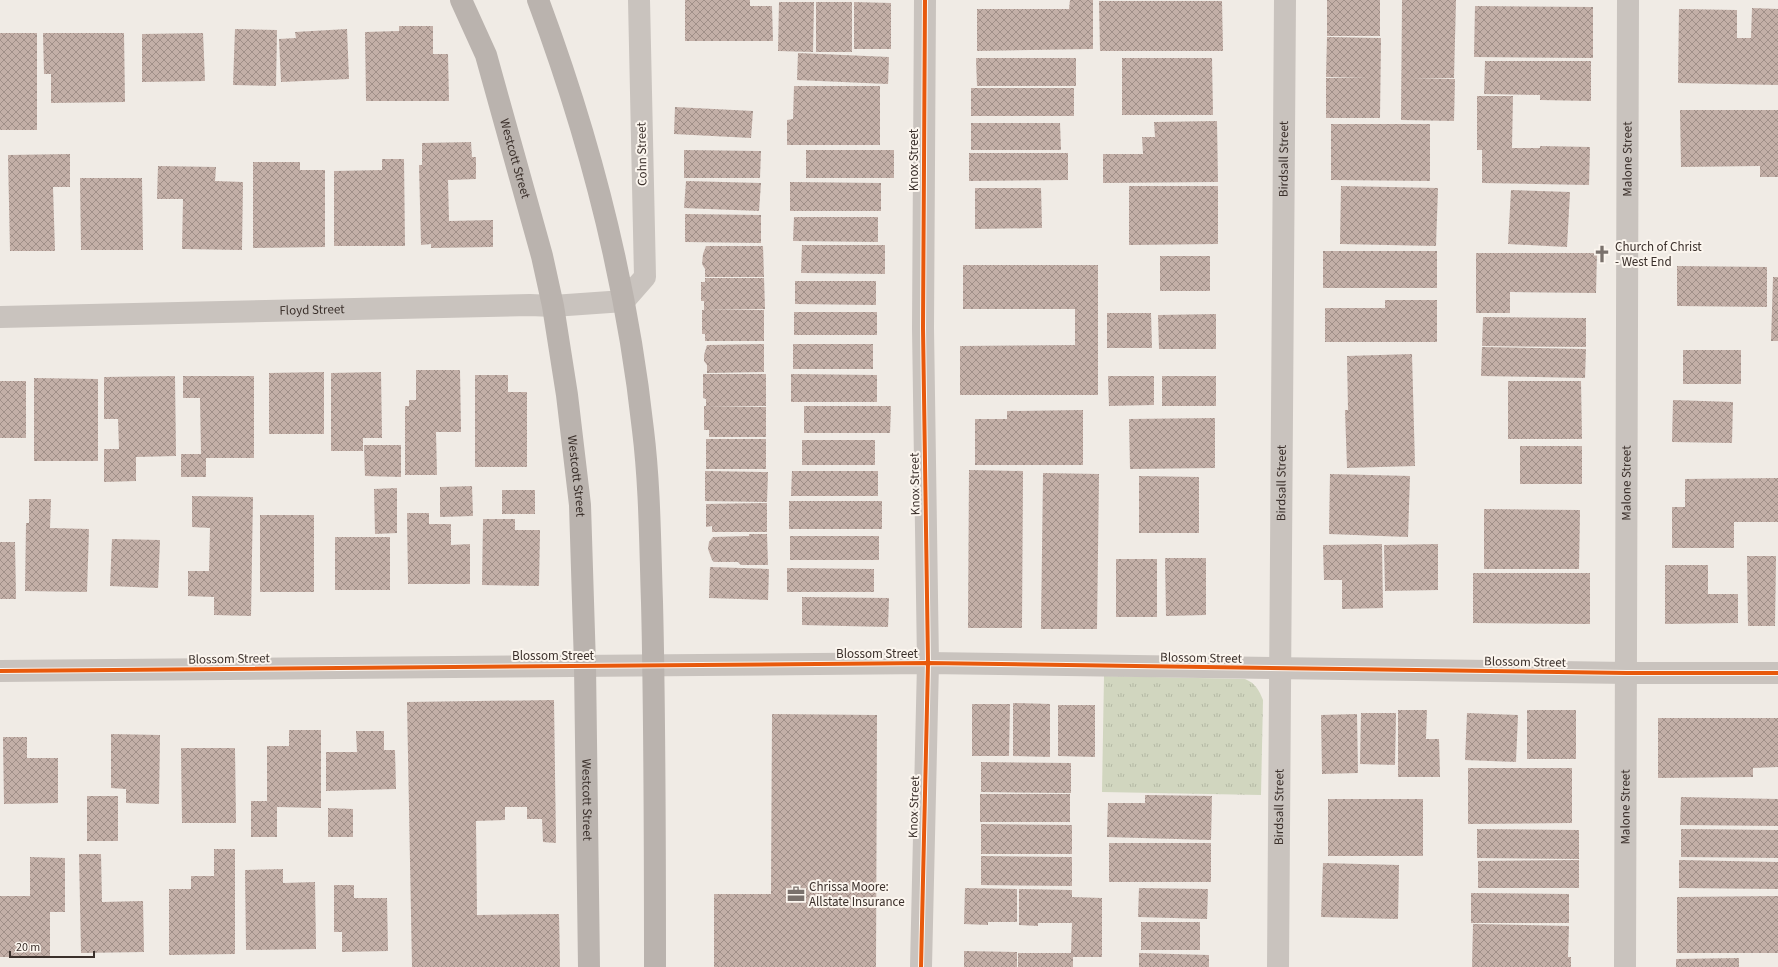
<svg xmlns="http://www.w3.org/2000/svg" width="1778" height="967" viewBox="0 0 1778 967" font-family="'Source Sans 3',sans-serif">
  <defs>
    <pattern id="grass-tufts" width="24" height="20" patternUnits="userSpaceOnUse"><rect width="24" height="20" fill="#d1d6bf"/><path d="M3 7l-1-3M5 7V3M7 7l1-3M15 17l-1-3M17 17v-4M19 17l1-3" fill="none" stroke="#b4b8a4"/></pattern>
    <pattern id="building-cross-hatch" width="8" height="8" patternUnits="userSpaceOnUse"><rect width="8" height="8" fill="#c3afa7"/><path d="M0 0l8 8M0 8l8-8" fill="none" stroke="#a08f88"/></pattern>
  </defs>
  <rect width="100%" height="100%" fill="#f0ebe5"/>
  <path fill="url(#grass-tufts)" d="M1104 676 1245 679C1255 683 1259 690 1263 700L1261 795 1102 792Z"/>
  <g fill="url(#building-cross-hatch)">
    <polygon points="685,0 750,0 750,6 772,6 773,41 685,41"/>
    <polygon points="1070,0 1093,0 1093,49 977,51 977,9 1069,9"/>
    <rect x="1327" y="0" width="53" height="36"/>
    <polygon points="1402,0 1456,0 1454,78 1412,78 1455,79 1454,121 1401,120"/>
    <polygon points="1099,1 1222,1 1223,51 1100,51"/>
    <polygon points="779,2 814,2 813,52 778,51"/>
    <rect x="816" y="2" width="36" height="50"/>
    <polygon points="854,2 891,3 891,49 854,49"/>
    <polygon points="1475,6 1593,7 1593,58 1474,57"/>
    <polygon points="1752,8 1778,9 1778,85 1678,83 1679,9 1737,10 1737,38 1751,38"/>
    <polygon points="399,26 433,26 433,54 448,54 449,101 366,101 365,32 399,31"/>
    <polygon points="235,29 277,30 276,86 233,85"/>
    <polygon points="347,29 349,79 281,82 279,39 296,38 295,32"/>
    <rect x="0" y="33" width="37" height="97"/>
    <polygon points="43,33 124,33 125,102 51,103 51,74 44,74"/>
    <polygon points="203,33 205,81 142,82 142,34"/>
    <polygon points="1327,37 1381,38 1380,118 1326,118 1326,78 1368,78 1326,77"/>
    <polygon points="798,53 889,57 888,84 797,80"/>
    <polygon points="976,58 1076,58 1076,86 977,86"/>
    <polygon points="1122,58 1212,58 1213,115 1122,115"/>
    <polygon points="1485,61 1591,61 1591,101 1540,100 1540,95 1484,94"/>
    <polygon points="794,86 880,86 880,145 787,145 787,120 793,119"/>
    <rect x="971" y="88" width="103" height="28"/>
    <polygon points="1477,96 1513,96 1512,148 1540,148 1540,146 1590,147 1589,185 1482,183 1482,150 1477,150"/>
    <polygon points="675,107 753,111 751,138 674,134"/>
    <polygon points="1680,110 1778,110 1778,177 1760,177 1760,166 1681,167"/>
    <polygon points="1217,121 1218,182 1103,183 1103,154 1143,154 1142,137 1155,137 1154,122"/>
    <polygon points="971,123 1060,123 1061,150 971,150"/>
    <polygon points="1331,124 1430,124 1430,181 1331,180"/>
    <polygon points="471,142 472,157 476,157 476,179 448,180 449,221 493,220 493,247 431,248 431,244 421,245 419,165 422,165 422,143"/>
    <polygon points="684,150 761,151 760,178 684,178"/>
    <rect x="806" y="150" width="88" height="28"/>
    <polygon points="969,153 1068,153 1068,180 969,181"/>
    <polygon points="70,154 70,187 53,187 55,251 10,251 8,155"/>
    <polygon points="382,159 404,159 405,246 334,246 334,171 382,170"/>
    <polygon points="253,162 300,162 300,170 325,170 325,247 253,248"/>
    <polygon points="158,166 216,167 215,181 243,182 242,250 182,249 183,199 157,199"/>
    <polygon points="80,178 142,178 143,250 81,250"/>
    <polygon points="686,181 761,183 759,211 684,208"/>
    <polygon points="790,182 881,183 881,211 790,211"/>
    <polygon points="1129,186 1218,186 1218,244 1129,245"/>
    <polygon points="1341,186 1438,188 1436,246 1340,244"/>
    <polygon points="975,188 1041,188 1042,228 975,229"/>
    <polygon points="1511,190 1570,192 1567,247 1508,244"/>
    <polygon points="685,214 761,215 761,243 685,242"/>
    <polygon points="794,217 878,217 878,242 793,241"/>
    <polygon points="802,245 885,245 885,274 801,273"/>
    <polygon points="706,246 763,246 764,277 705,277 705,269 702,264 703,254"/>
    <rect x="1323" y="251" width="114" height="37"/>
    <polygon points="1476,253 1597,253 1596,293 1510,292 1510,313 1476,313"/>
    <rect x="1160" y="256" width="50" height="35"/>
    <polygon points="963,265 1098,265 1098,395 960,395 960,346 1075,345 1075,309 963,309"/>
    <polygon points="1677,266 1767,267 1767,307 1677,306"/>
    <polygon points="1773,277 1778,277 1778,341 1771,341"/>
    <polygon points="705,278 764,278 765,309 704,310 704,301 701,301 701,282 705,282"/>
    <polygon points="795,281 876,281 876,305 795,304"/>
    <polygon points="1385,300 1437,300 1437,342 1325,342 1325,308 1385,308"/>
    <polygon points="702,310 764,310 764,341 705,341 705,334 702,334"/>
    <rect x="794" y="312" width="83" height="23"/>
    <polygon points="1107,313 1151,313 1152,348 1107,348"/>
    <polygon points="1216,314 1216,349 1159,349 1158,315"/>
    <polygon points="1483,317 1586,318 1586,347 1482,346"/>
    <polygon points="764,344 764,372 707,373 707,365 704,361 704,355 707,345"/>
    <rect x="793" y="344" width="80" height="25"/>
    <polygon points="1482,347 1586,349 1585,378 1481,376"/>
    <rect x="1683" y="350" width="58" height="34"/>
    <polygon points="1412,354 1415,466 1347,468 1345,410 1348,410 1347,356"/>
    <polygon points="416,370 460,370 461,432 436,432 437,475 405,475 405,406 409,406 409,400 416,400"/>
    <polygon points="324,372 324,434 269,434 269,373"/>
    <polygon points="381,372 382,438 363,438 363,451 331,451 331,373"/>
    <polygon points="703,374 766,374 766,406 706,406 706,399 703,398"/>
    <polygon points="791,374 877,375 877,402 791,402"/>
    <polygon points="475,375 508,375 508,392 527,392 527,467 475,467"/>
    <polygon points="175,376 176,456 136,457 136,481 104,482 104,449 119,449 118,419 104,419 104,377"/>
    <polygon points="183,376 254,376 254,458 206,458 206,477 181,477 181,454 201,454 200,398 183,398"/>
    <polygon points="1108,376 1154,376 1154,405 1109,406"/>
    <rect x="1162" y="376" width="54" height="30"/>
    <polygon points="34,378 98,379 98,461 34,461"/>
    <rect x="0" y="381" width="26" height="57"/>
    <polygon points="1508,381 1581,381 1582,439 1508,439"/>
    <polygon points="1673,400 1733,402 1732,443 1672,442"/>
    <polygon points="704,406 766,407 766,437 709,437 709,430 704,430"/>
    <polygon points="804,406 891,406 890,433 804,433"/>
    <polygon points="1083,410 1083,465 975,465 975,419 1007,419 1007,411"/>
    <polygon points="1215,418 1215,468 1130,469 1129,419"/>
    <rect x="706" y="439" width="60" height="30"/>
    <rect x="802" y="440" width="73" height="25"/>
    <polygon points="364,445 401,445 401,477 365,476"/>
    <rect x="1520" y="446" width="62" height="38"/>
    <polygon points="969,470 1023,471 1022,628 968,628"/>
    <polygon points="705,471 768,472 767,502 705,501"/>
    <polygon points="792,471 878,471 878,496 791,496"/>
    <polygon points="1043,473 1099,474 1097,629 1041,629"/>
    <polygon points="1330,474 1410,476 1408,537 1329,534"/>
    <polygon points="1139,476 1199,477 1199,533 1139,533"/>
    <polygon points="1778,478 1778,522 1734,522 1734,548 1672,548 1672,507 1685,507 1685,479"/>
    <polygon points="472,486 473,516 440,517 440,487"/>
    <polygon points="397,488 397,533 375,534 374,489"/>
    <rect x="502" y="490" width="33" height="24"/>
    <polygon points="192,496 253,497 251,616 214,615 214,597 188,596 188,571 209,571 210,528 192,527"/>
    <polygon points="29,499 51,499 50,528 89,529 87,592 25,591 26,523 29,523"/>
    <rect x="789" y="501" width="93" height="28"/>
    <polygon points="767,503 767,532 712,532 712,526 706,527 706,504"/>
    <polygon points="1484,509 1580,510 1579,569 1484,569"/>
    <polygon points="407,513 429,513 429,524 451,524 451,545 470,544 470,584 408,584"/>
    <rect x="260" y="515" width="54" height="77"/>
    <polygon points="483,519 515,519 515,530 540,530 539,586 482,585"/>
    <polygon points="749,534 767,534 768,565 741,565 738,562 714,562 712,560 708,549 709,542 713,537 749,536"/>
    <rect x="790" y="536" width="89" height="24"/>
    <rect x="335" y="537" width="55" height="53"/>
    <polygon points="112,539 160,540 158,588 110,586"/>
    <polygon points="0,542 15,542 16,599 0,599"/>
    <polygon points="1382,544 1383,608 1342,609 1342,580 1324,580 1323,545"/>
    <polygon points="1438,544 1438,590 1385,591 1384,545"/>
    <polygon points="1747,556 1776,556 1775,626 1748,626"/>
    <polygon points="1165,558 1206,558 1206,615 1166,616"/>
    <rect x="1116" y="559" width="41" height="58"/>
    <polygon points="1665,565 1708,565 1708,594 1738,594 1738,623 1665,624"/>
    <polygon points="710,567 769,569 768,600 709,598"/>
    <polygon points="787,568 874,569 874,592 787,592"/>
    <polygon points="1473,573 1590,573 1590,624 1473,623"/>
    <polygon points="802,597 889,598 888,627 802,625"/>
    <polygon points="554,700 556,843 543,842 542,819 527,819 527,807 505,807 505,820 476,821 477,915 559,914 560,967 412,967 407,702"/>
    <polygon points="1013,703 1050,704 1050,757 1013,756"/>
    <polygon points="972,704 1010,704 1009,756 972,756"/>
    <polygon points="1058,705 1095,705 1095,757 1058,756"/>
    <polygon points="1398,710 1427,710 1426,739 1439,739 1440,777 1398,777"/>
    <rect x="1527" y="710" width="49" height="49"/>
    <polygon points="1361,713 1396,713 1395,765 1360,764"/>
    <polygon points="1467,713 1518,715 1516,762 1465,760"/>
    <polygon points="772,714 877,715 876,967 714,967 714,894 771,894"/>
    <polygon points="1357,714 1358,773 1322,774 1321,715"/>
    <polygon points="1658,718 1778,718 1778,767 1753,768 1753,777 1658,778"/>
    <polygon points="289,730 321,730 321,808 277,807 277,837 251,837 251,801 267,801 267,746 289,746"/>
    <polygon points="356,731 384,731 384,750 395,750 396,789 326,791 326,752 357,752"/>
    <polygon points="111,734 160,735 159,804 126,803 126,789 111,788"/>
    <polygon points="3,737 27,737 27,758 58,758 58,803 4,804"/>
    <polygon points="181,748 235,748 236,823 182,823"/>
    <polygon points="981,762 1071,763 1071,793 981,792"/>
    <polygon points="1468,768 1572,768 1572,823 1468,824"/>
    <rect x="980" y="794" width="90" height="28"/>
    <polygon points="1145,795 1212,796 1211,840 1107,837 1108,803 1145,803"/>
    <rect x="87" y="796" width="31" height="45"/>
    <polygon points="1681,797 1778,799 1778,826 1680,825"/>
    <rect x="1328" y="799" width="95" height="57"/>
    <polygon points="328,808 353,809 353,837 328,837"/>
    <polygon points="981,824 1072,825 1072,854 981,854"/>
    <polygon points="1477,829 1579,830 1579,859 1477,858"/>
    <polygon points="1681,829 1778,830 1778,858 1681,857"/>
    <rect x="1109" y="843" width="102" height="39"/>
    <polygon points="214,849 235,849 235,954 169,955 169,889 191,889 191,876 214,876"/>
    <polygon points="79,854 101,854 102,902 143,901 144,952 81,953"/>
    <polygon points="981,856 1072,857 1072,886 981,885"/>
    <polygon points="30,857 65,858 65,912 50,912 50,957 0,957 0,896 30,896"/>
    <polygon points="1579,860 1579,888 1478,888 1478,861"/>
    <polygon points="1679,860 1778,862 1778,889 1679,888"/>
    <polygon points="1323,863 1399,865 1398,919 1321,917"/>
    <polygon points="283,869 283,883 315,882 316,949 246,950 245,870"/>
    <polygon points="334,885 354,885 354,898 387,898 388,951 342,952 342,932 334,932"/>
    <polygon points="965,888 1017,889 1017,922 988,922 988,925 964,924"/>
    <polygon points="1139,888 1208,889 1207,919 1138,917"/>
    <polygon points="1019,889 1072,890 1072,897 1102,898 1102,957 1073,957 1073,967 1018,967 1018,953 1071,953 1072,923 1038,923 1038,926 1019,925"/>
    <polygon points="1471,893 1569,894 1569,923 1471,923"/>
    <polygon points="1778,896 1778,953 1677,953 1677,897"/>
    <rect x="1141" y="922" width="59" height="28"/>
    <polygon points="1473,924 1569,926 1568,957 1571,957 1571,967 1472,967"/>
    <polygon points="964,951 1017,952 1017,967 964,967"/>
    <polygon points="1139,953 1209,955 1209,967 1139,967"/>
    <polygon points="1739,958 1739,967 1676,967 1676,959"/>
  </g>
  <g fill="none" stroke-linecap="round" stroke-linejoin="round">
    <g stroke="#c9c3be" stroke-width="22">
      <path id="s1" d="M0 317 530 305 553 306 624 301 645 277 639 0"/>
      <polyline points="0,671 928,663 1627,673 1778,673"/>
      <polyline points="921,967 928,663 923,328 925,0"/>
      <path id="s2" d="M1278 967 1285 0"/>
      <path id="s3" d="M1625 967 1628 0"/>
    </g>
    <g stroke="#bab3ae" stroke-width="22">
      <path id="s4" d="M461 0 486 55 542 256 553 306 567 395 580 505 585 665 589 967"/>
      <path d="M538 0C590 139 627 283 643 430 650 487 650 545 652 602 655 724 655 845 655 967"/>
    </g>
    <g stroke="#fbf5ee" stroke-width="6">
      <g id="cycleway">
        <polyline points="0,671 928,663 1627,673 1778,673"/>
        <polyline points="921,967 928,663 923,328 925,0"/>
      </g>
    </g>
    <use href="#cycleway" stroke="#e8590c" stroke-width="4"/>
  </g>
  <defs>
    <g id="church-bare" transform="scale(1.38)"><path d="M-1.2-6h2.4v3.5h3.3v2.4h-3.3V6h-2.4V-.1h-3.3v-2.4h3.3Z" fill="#7a716c" stroke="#fbf5ee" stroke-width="2.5" paint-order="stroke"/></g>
    <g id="office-bare" transform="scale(1.38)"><path d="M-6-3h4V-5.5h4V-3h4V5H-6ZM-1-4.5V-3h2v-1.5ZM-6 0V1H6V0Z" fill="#7a716c" stroke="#fbf5ee" stroke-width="2.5" paint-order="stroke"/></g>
  </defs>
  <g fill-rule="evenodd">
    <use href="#church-bare" x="1602" y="254"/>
    <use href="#office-bare" x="796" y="894"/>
  </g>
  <g text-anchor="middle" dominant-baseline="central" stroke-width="4" stroke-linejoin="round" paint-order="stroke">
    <g font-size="13" fill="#3b302b" stroke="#fbf5ee">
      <text transform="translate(642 154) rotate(-91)">Cohn Street</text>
      <text stroke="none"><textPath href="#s4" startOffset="168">Westcott Street</textPath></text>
      <text transform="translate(914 160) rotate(-90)">Knox Street</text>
      <text stroke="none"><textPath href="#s2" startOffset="808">Birdsall Street</textPath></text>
      <text stroke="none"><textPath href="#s3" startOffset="808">Malone Street</textPath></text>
      <text stroke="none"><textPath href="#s1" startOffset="312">Floyd Street</textPath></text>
      <text stroke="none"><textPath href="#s4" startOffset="492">Westcott Street</textPath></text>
      <text transform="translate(915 484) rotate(-91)">Knox Street</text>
      <text stroke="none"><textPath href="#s2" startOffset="484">Birdsall Street</textPath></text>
      <text stroke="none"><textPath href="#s3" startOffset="484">Malone Street</textPath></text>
      <text x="877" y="654">Blossom Street</text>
      <text x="553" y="656">Blossom Street</text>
      <text transform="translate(1201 658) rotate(1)">Blossom Street</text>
      <text transform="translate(229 659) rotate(-1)">Blossom Street</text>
      <text transform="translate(1525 662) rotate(1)">Blossom Street</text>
      <text stroke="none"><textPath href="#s4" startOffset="816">Westcott Street</textPath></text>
      <text transform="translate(914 807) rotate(-88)">Knox Street</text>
      <text stroke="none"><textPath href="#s2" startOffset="160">Birdsall Street</textPath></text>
      <text stroke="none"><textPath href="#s3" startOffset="160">Malone Street</textPath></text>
    </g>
    <g font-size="13" fill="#3b302b" stroke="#fbf5ee" text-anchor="start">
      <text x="1615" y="247">Church of Christ<tspan x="1615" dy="15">- West End</tspan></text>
      <text x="809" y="887">Chrissa Moore:<tspan x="809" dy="15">Allstate Insurance</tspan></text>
    </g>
  </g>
  <path d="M10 951v6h84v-6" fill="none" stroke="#3b302b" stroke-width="2"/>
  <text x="16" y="951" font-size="12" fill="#3b302b" stroke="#fbf5ee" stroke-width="3" paint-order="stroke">20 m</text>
</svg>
